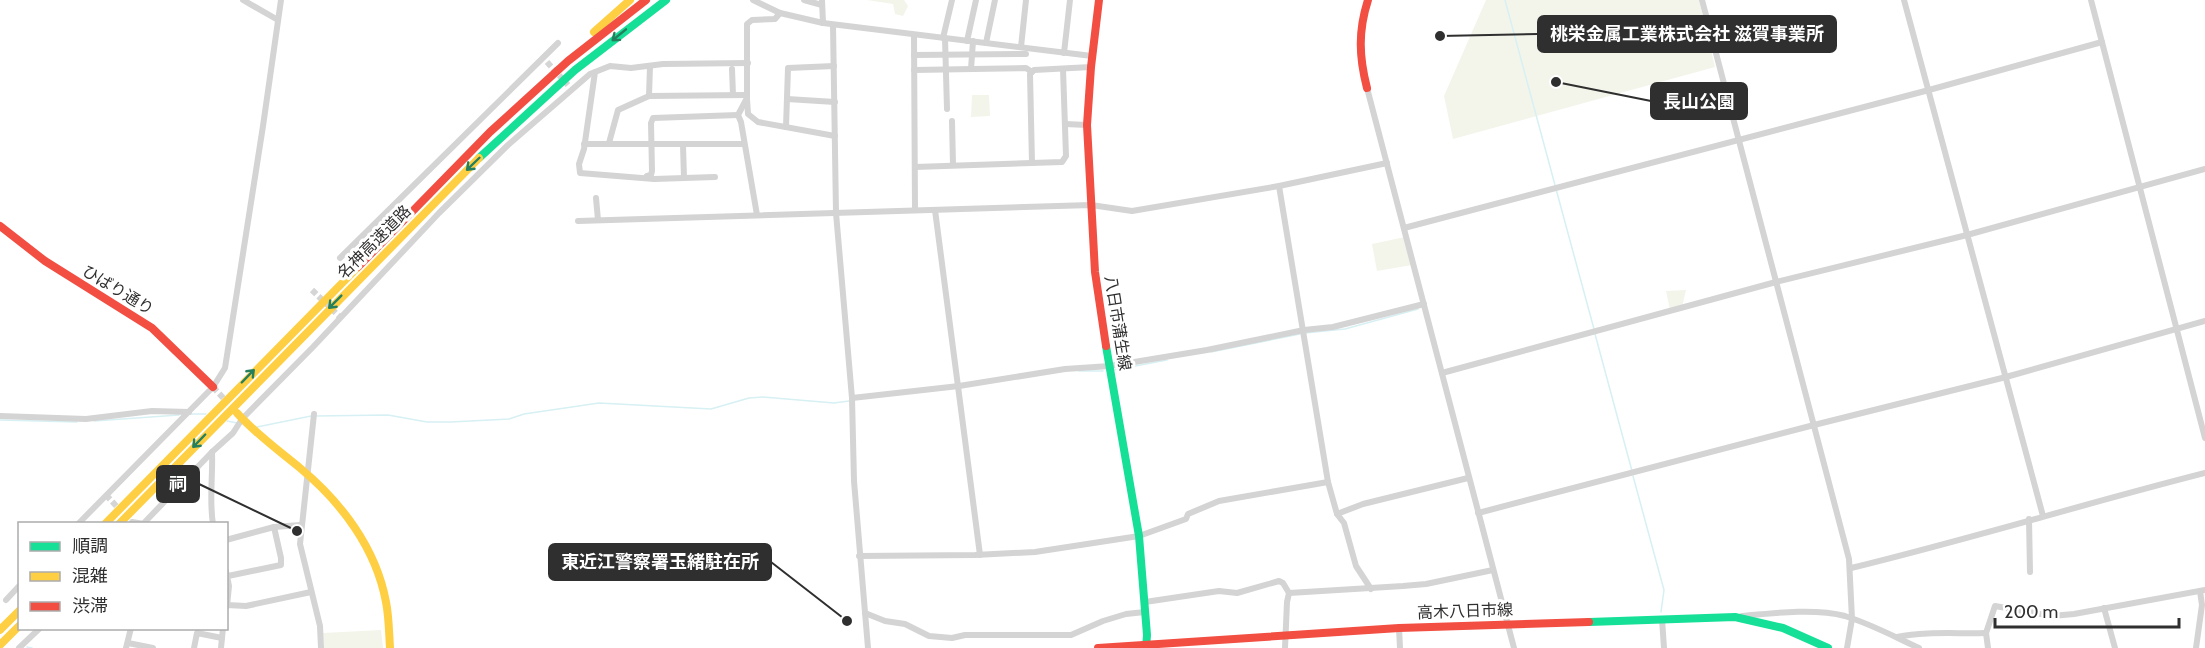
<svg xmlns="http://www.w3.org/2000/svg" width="2205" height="648" viewBox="0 0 2205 648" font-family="Cabin,'Noto Sans JP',sans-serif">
  <rect width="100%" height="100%" fill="#fff"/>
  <g fill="#f3f5eb">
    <polygon points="867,0 904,0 908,6 903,16 895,14 893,4"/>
    <polygon points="1486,0 1699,0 1715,67 1453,139 1444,96"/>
    <polygon points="972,95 989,95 990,116 971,117"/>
    <polygon points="1405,237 1412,265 1377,271 1372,244"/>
    <polygon points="1686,290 1682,307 1670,310 1666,291"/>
    <polygon points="381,630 383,648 324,648 323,633"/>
  </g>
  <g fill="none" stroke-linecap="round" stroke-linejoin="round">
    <g stroke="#d7f0f3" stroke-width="1.5">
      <polyline points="1505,0 1555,185"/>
      <polyline points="1556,189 1594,329"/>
      <polyline points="1305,333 1345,329 1418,309"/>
      <polyline points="1595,334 1632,471"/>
      <polyline points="1211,352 1300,334"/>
      <polyline points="1114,370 1167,360"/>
      <polyline points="1079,371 1103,371"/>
      <polyline points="190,414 206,414"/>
      <polyline points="315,416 388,415 427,422 451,422 509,419 524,414 599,403 711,409 749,398 763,397 834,403 849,401"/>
      <polyline points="0,420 77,422"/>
      <polyline points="94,421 179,415"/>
      <polyline points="227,421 237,423"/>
      <polyline points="257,427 311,416"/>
      <polyline points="1633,476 1664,590 1661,612"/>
      <polyline points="27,647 32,648"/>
    </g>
    <g stroke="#d5d5d5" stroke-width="6" stroke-dasharray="6 3" stroke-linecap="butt">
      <polyline points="547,62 568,85"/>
      <polyline points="312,290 341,318"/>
      <polyline points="213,387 227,402"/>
      <polyline points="106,495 121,511"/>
    </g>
    <g stroke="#d4d4d4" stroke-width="6">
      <polyline points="243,0 278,20"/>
      <polyline points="753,0 780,13 823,23 1092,56"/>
      <polyline points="804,0 822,5"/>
      <polyline points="822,0 823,23"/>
      <polyline points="1702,0 1849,559 1852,619 1847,648"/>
      <polyline points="1904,0 2043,516"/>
      <polyline points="2091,0 2205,438"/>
      <polyline points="833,25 836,213 852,398 854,481 868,648"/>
      <polyline points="914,35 915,210"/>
      <polyline points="943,38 952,0"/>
      <polyline points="945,38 947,109"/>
      <polyline points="967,41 976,0"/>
      <polyline points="986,43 995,0"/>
      <polyline points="1021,47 1026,0"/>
      <polyline points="1064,53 1070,0"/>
      <polyline points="914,55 1026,54"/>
      <polyline points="732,69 733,95"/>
      <polyline points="971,69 973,41"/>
      <polyline points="914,70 1026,68 1032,72"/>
      <polyline points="1367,88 1514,648"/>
      <polyline points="649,96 650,66"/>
      <polyline points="747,99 748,114 758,122 835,136"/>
      <polyline points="787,99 835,102"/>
      <polyline points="952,121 953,165"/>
      <polyline points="1065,124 1087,125"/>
      <polyline points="786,127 788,68 834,66"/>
      <polyline points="609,143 618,110 649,96 747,95"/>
      <polyline points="584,144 744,144"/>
      <polyline points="683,145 684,178"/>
      <polyline points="1032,163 1030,74 1034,70 1091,67"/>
      <polyline points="915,167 1062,162 1066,156 1063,69"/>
      <polyline points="647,176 651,175 652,171 651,123 653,118 738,115"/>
      <polyline points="715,177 654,179 580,173 579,164 584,149 595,72 610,66 631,68 663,64 748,63"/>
      <polyline points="1279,186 1328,482 1337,514 1344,523 1356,566 1371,589"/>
      <polyline points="596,198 598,220"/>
      <polyline points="935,210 980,555"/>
      <polyline points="757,215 741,122 738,115 747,98 747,24 752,20 775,19 780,13"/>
      <polyline points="578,221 1091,205 1132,211 1279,186 1387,163"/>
      <polyline points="1404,228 1929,90 2102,42"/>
      <polyline points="340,258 558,43"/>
      <polyline points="1442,373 1776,282 1967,235 2205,169"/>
      <polyline points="852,398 959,386 1065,369 1110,366 1207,350 1304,330 1333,327 1424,304"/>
      <polyline points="314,414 300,544 320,626 321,648"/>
      <polyline points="0,416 86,419 152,411 189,412"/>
      <polyline points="1478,513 1814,425 2006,377 2205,321"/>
      <polyline points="1337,514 1363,504 1468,478"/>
      <polyline points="2029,519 2030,572"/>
      <polyline points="132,522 144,524"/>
      <polyline points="78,524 213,387 225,368 263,126 281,0"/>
      <polyline points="143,524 212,452"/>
      <path d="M213 524C209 501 213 475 212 452L233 433 242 419 313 347 439 213 508 145 590 74 595 72"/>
      <polyline points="226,540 274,527 300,525"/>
      <polyline points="859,556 975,555 1035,552 1139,536 1186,519 1188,514 1219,501 1328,482"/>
      <path d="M1851 568C1970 539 2087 503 2205 473"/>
      <polyline points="226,571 229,586 227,606"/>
      <polyline points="228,576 281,565 281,558 274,527"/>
      <polyline points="1289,593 1403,586 1426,584 1493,570"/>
      <polyline points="6,600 20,585"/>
      <polyline points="1145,602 1219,591 1237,593 1279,581 1283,583 1289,593 1287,602 1285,648"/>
      <polyline points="227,605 246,606 311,592"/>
      <polyline points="2104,608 2115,648"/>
      <polyline points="865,613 885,621 905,624 929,636 952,638 965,635 1071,635 1103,621 1126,614 1145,612"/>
      <path d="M1742 616C1773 613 1815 608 1845 616 1871 624 1895 637 1919 648"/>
      <polyline points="1662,619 1664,648"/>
      <polyline points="1399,628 1400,648"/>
      <path d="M1897 637C1926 631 1957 634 1986 633"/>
      <polyline points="128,643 153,648"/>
      <polyline points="19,648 40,628"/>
      <polyline points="126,648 131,628"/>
      <polyline points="194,648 197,633 222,638"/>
      <polyline points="221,648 223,628"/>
      <polyline points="1988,648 1986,633 1995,606 2052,616 2074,614 2205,590"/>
      <polyline points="2196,648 2202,605 2200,591"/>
    </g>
    <g stroke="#16e098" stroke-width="8">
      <polyline points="479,158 575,70 666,0"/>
      <polyline points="1106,346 1139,536 1147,635 1146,648"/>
      <polyline points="1589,622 1735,617 1783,628 1828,648"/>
    </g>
    <g stroke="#ffcf43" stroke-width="8">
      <polyline points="594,32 630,0"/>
      <path d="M237 413C256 434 278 450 300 468 341 502 376 548 386 602 389 617 389 633 390 648"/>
      <polyline points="105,524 358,267"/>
      <polyline points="119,524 479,158"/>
      <polyline points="0,630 20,610"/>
      <polyline points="0,645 20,625"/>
    </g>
    <g stroke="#f24e42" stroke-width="8">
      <polyline points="1099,0 1091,67 1087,125 1095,272 1106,346"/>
      <path d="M1367 88C1359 57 1358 31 1368 0"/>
      <polyline points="0,226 45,261 152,328 213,387"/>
      <polyline points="358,267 490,132 568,61 646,0"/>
      <polyline points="1098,648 1399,628 1589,622"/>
    </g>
  </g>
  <defs><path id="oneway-shaft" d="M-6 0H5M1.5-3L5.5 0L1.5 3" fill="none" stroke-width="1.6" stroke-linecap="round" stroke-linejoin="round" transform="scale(1.5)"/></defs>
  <g stroke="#247f5e">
    <use href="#oneway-shaft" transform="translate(619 35) rotate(141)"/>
    <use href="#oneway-shaft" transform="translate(473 164) rotate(136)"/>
    <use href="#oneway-shaft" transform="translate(335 302) rotate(135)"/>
    <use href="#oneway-shaft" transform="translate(248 376) rotate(-46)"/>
    <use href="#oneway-shaft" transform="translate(199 441) rotate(134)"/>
  </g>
  <g text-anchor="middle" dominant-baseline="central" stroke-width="6" stroke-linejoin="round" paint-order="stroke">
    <g font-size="16" fill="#2f2f2f" stroke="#fff">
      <text transform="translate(374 242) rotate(-45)">名神高速道路</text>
      <text transform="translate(118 290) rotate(31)">ひばり通り</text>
      <text transform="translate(1118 323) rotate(81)">八日市蒲生線</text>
      <text transform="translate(1465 611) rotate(-2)">高木八日市線</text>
    </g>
  </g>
  <path fill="none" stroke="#2f2f2f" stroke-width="2" d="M1440 36L1538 34M1556 82L1651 101M297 531L199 484M847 621L771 562"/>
  <g fill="#2f2f2f" stroke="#fff" stroke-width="2">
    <circle cx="1440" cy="36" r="6"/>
    <circle cx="1556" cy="82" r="6"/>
    <circle cx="297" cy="531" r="6"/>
    <circle cx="847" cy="621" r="6"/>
  </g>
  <g fill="#2f2f2f" stroke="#2f2f2f" stroke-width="2">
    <rect x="1538" y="16" width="298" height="36" rx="6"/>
    <rect x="1651" y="83" width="96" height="36" rx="6"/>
    <rect x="157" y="466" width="42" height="36" rx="6"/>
    <rect x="549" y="544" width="222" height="36" rx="6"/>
  </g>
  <g font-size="18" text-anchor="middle" font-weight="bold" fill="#fff">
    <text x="1687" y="40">桃栄金属工業株式会社 滋賀事業所</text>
    <text x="1699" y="108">長山公園</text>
    <text x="178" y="490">祠</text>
    <text x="660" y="568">東近江警察署玉緒駐在所</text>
  </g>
  <rect x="18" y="522" width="210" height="108" fill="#ffffff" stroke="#acacac" stroke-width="1.5"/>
  <rect x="30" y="542" width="30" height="9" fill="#16e098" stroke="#acacac" stroke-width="1.5"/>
  <text x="72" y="552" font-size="18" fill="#2f2f2f">順調</text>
  <rect x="30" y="572" width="30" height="9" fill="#ffcf43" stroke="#acacac" stroke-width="1.5"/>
  <text x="72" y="582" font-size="18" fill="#2f2f2f">混雑</text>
  <rect x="30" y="602" width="30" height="9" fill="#f24e42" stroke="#acacac" stroke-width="1.5"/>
  <text x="72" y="612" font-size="18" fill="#2f2f2f">渋滞</text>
  <path d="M1995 618v9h184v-9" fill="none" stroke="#2f2f2f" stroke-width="3"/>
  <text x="2004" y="618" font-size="18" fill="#2f2f2f" stroke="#ffffff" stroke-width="4.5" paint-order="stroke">200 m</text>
</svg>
